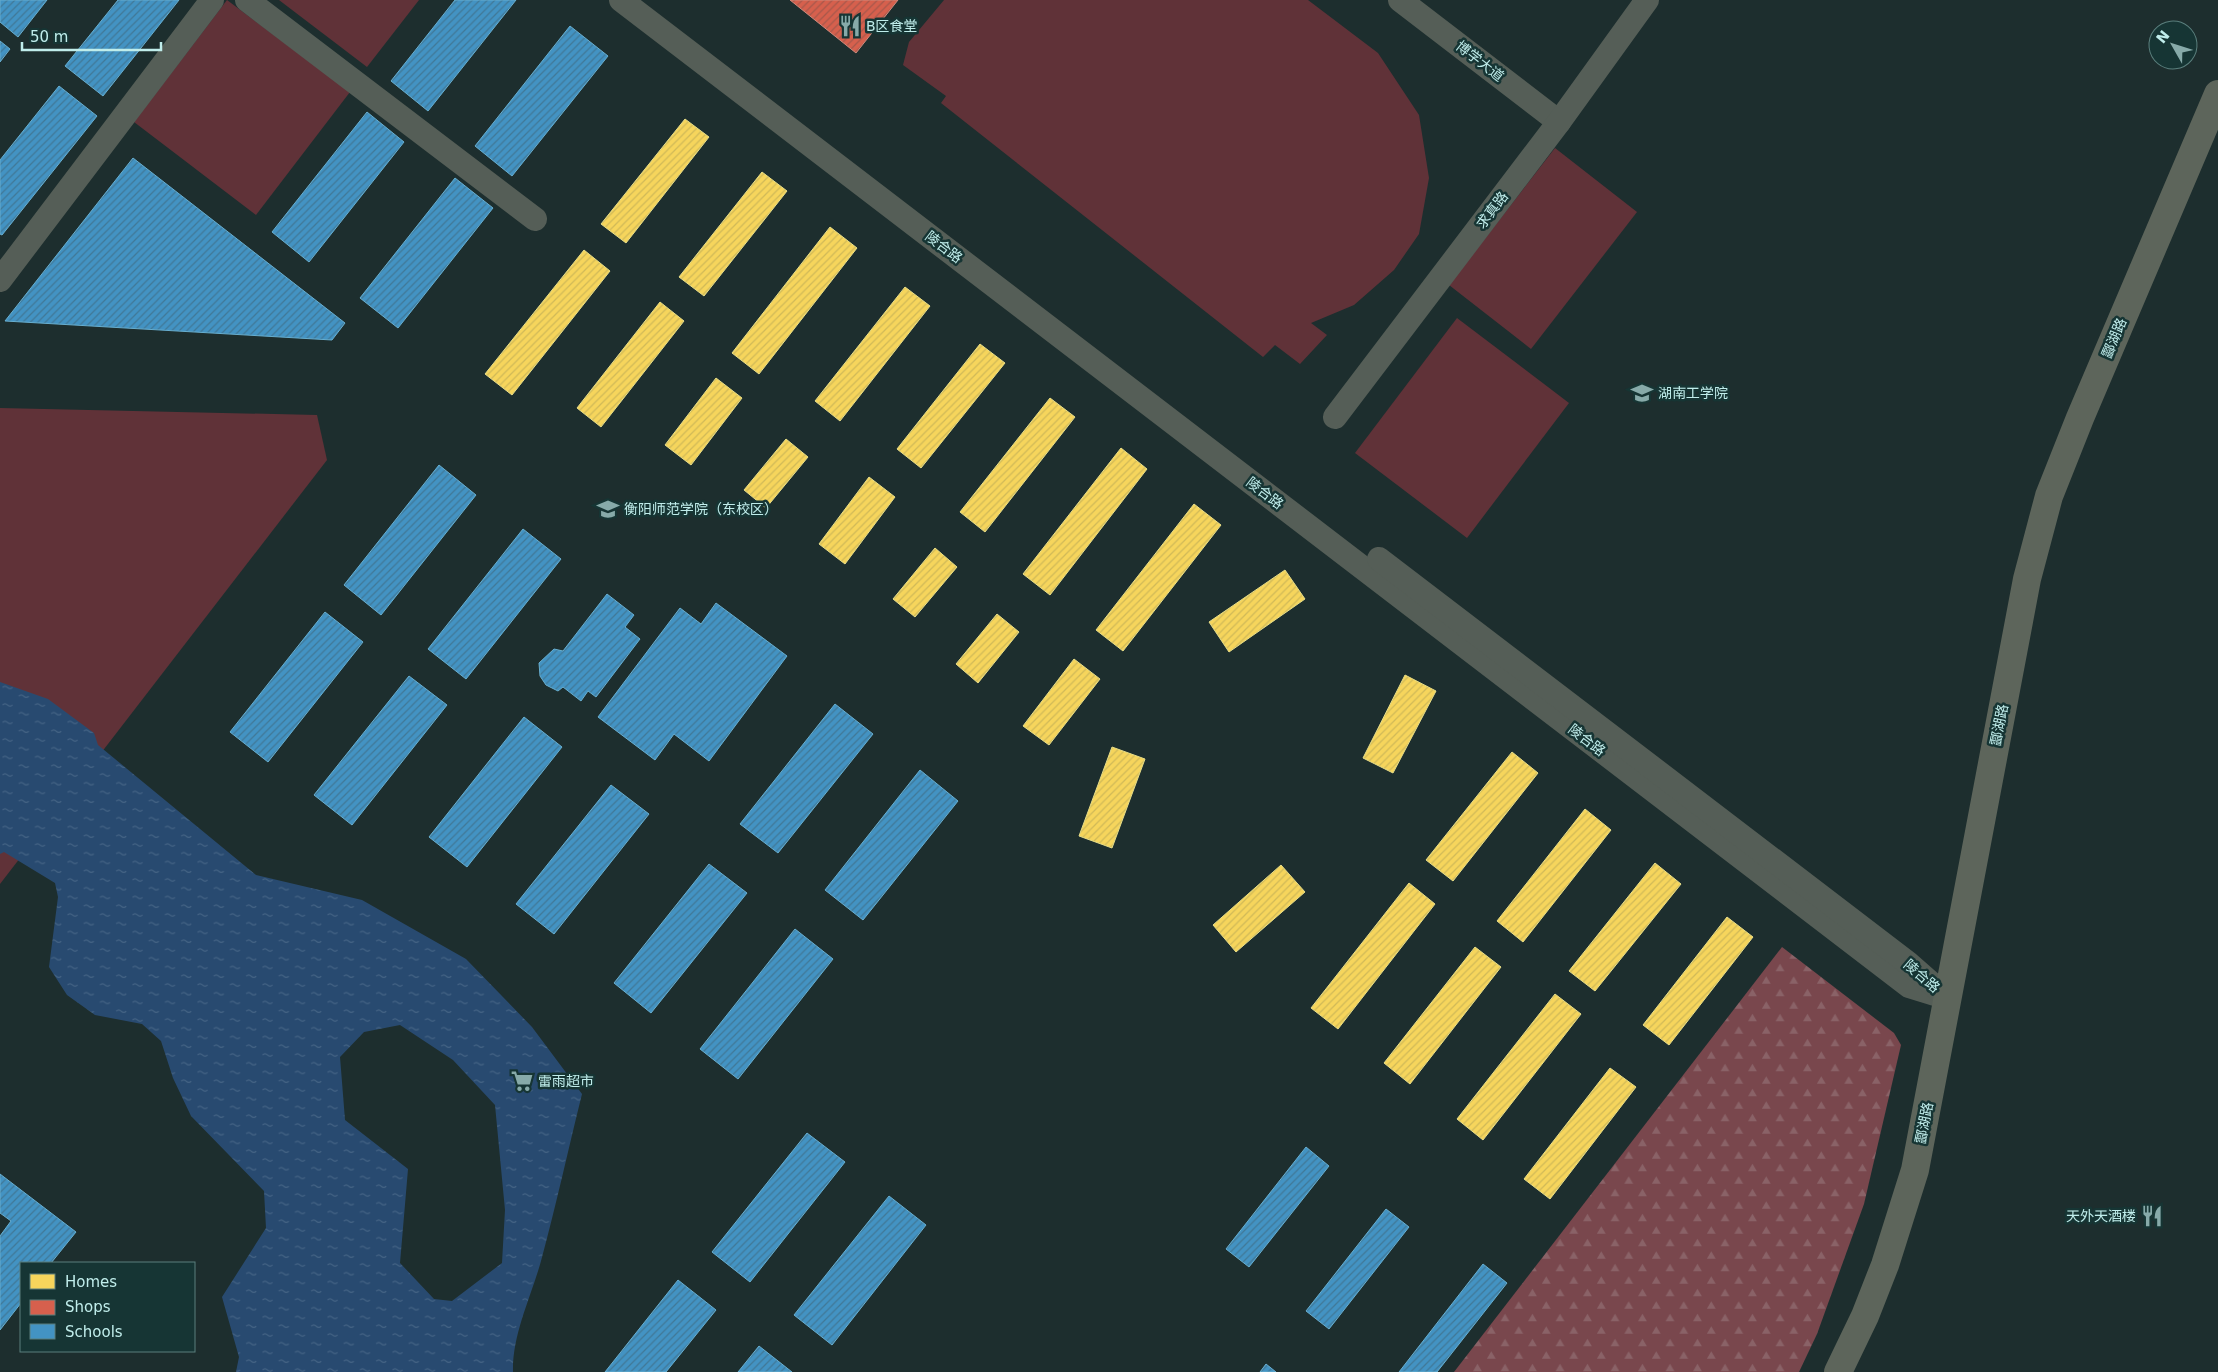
<svg xmlns="http://www.w3.org/2000/svg" width="2218" height="1372" viewBox="0 0 2218 1372" font-family="'DejaVu Sans','Noto Sans SC',sans-serif">
  <defs>
    <pattern id="forest-firs" width="22" height="20" patternUnits="userSpaceOnUse" patternTransform="scale(1.25)"><rect width="22" height="20" fill="#79474d"/><path d="M5 1l3.5 6h-7zM16 11l3.5 6h-7z" fill="#8a6267"/></pattern>
    <pattern id="water-ripples" width="26" height="14" patternUnits="userSpaceOnUse" patternTransform="scale(1.25)"><rect width="26" height="14" fill="#284a70"/><path d="M2 4q2-2 4 0t4 0M15 11q2-2 4 0t4 0" fill="none" stroke="#456485"/></pattern>
    <pattern id="homes-hatch" width="6" height="6" patternUnits="userSpaceOnUse" patternTransform="scale(1.25)"><rect width="6" height="6" fill="#f6d55c"/><path d="M-1 1l2-2M0 6l6-6M5 7l2-2" fill="none" stroke="#d0b958"/></pattern>
    <pattern id="shops-hatch" width="6" height="6" patternUnits="userSpaceOnUse" patternTransform="scale(1.25)"><rect width="6" height="6" fill="#d6604d"/><path d="M-1 1l2-2M0 6l6-6M5 7l2-2" fill="none" stroke="#a7584b"/></pattern>
    <pattern id="schools-hatch" width="6" height="6" patternUnits="userSpaceOnUse" patternTransform="scale(1.25)"><rect width="6" height="6" fill="#4393c3"/><path d="M-1 1l2-2M0 6l6-6M5 7l2-2" fill="none" stroke="#407897"/></pattern>
  </defs>
  <rect width="100%" height="100%" fill="#1d2e2e"/>
  <g fill="#603238">
    <polygon points="227,0 350,92 256,215 134,122"/>
    <polygon points="279,0 419,0 367,67"/>
    <polygon points="944,0 1308,0 1378,53 1419,115 1429,178 1419,234 1394,270 1354,305 1311,323 1327,335 1300,364 1275,345 1263,357 941,103 946,96 903,65 909,42"/>
    <polygon points="1555,148 1637,212 1531,349 1449,285"/>
    <polygon points="1457,318 1569,403 1467,538 1355,453"/>
    <polygon points="0,408 317,415 327,460 0,884"/>
  </g>
  <polygon fill="url(#forest-firs)" points="1782,947 1894,1033 1901,1045 1864,1204 1817,1334 1799,1372 1454,1372"/>
  <path fill="url(#water-ripples)" fill-rule="evenodd" d="M0 682 48 699 94 733 98 745 256 875 362 900 466 959 532 1027 582 1094C568 1150 556 1206 541 1261 531 1297 512 1335 513 1372H236L239 1357 222 1297 266 1228 264 1191 191 1116 173 1078 161 1041 142 1024 95 1015 67 995 49 967 58 897 55 883 4 852 0 854ZM400 1025 453 1060 495 1105 505 1210 502 1263 452 1301 434 1299 400 1263 408 1169 345 1120 340 1057 364 1032Z"/>
  <g fill="url(#homes-hatch)" stroke="#e6dc87">
    <polygon points="685,119 709,137 626,243 601,224"/>
    <polygon points="762,172 787,191 704,296 679,277"/>
    <polygon points="830,227 857,248 759,374 732,353"/>
    <polygon points="584,250 610,271 512,395 485,374"/>
    <polygon points="905,287 930,306 840,421 815,401"/>
    <polygon points="660,302 684,321 601,427 577,408"/>
    <polygon points="980,344 1005,363 921,468 897,449"/>
    <polygon points="716,378 742,398 691,465 665,445"/>
    <polygon points="1050,398 1075,417 985,532 960,512"/>
    <polygon points="786,439 808,457 766,508 744,490"/>
    <polygon points="1121,448 1147,469 1050,595 1023,574"/>
    <polygon points="869,477 895,497 845,564 819,544"/>
    <polygon points="1194,504 1221,525 1123,651 1096,630"/>
    <polygon points="935,548 957,567 915,617 893,599"/>
    <polygon points="1285,570 1305,599 1229,652 1209,622"/>
    <polygon points="997,614 1019,632 978,683 956,664"/>
    <polygon points="1074,659 1100,679 1049,745 1023,726"/>
    <polygon points="1405,675 1436,691 1393,773 1363,758"/>
    <polygon points="1112,747 1145,759 1112,848 1079,836"/>
    <polygon points="1512,752 1538,773 1453,881 1426,860"/>
    <polygon points="1585,809 1611,830 1523,942 1497,921"/>
    <polygon points="1655,863 1681,884 1595,991 1569,971"/>
    <polygon points="1281,865 1305,892 1236,952 1213,925"/>
    <polygon points="1409,883 1435,904 1338,1029 1311,1008"/>
    <polygon points="1727,917 1753,937 1669,1045 1643,1025"/>
    <polygon points="1475,947 1501,967 1410,1084 1384,1063"/>
    <polygon points="1555,994 1581,1014 1483,1140 1457,1119"/>
    <polygon points="1610,1068 1636,1087 1550,1199 1524,1179"/>
  </g>
  <polygon fill="url(#shops-hatch)" stroke="#cf8a7c" points="790,0 898,0 856,53"/>
  <g fill="url(#schools-hatch)" stroke="#68aecf">
    <polygon points="0,0 47,0 18,37 0,22"/>
    <polygon points="118,0 179,0 103,96 65,66"/>
    <polygon points="455,0 516,0 428,111 391,81"/>
    <polygon points="570,26 608,56 512,176 475,146"/>
    <polygon points="0,41 10,49 0,62"/>
    <polygon points="59,86 97,116 2,235 0,234 0,160"/>
    <polygon points="367,112 404,142 309,262 272,232"/>
    <polygon points="133,158 345,323 332,340 5,321"/>
    <polygon points="455,178 493,208 398,328 360,298"/>
    <polygon points="439,465 476,495 381,615 344,585"/>
    <polygon points="523,529 561,559 466,679 428,649"/>
    <polygon points="607,594 634,615 625,627 640,639 596,697 588,691 581,701 563,687 558,691 546,685 540,676 539,663 554,649 563,651"/>
    <polygon points="716,603 787,656 709,761 674,734 655,760 598,717 680,608 701,624"/>
    <polygon points="325,612 363,642 268,762 230,732"/>
    <polygon points="409,676 447,705 352,825 314,795"/>
    <polygon points="835,704 873,734 778,853 740,824"/>
    <polygon points="524,717 562,747 467,867 429,837"/>
    <polygon points="920,770 958,801 863,920 825,890"/>
    <polygon points="611,785 649,814 554,934 516,904"/>
    <polygon points="709,864 747,893 651,1013 614,983"/>
    <polygon points="795,929 833,959 738,1079 700,1049"/>
    <polygon points="807,1133 845,1162 750,1282 712,1252"/>
    <polygon points="1306,1147 1329,1166 1249,1267 1226,1249"/>
    <polygon points="0,1174 76,1232 51,1263 21,1263 21,1303 0,1330 0,1236 11,1221 0,1213"/>
    <polygon points="889,1196 926,1225 832,1345 794,1315"/>
    <polygon points="1386,1209 1409,1227 1329,1329 1306,1311"/>
    <polygon points="1483,1264 1507,1283 1437,1372 1399,1372"/>
    <polygon points="678,1280 716,1310 666,1372 605,1372"/>
    <polygon points="759,1346 792,1372 738,1372"/>
    <polygon points="1266,1364 1276,1372 1260,1372"/>
  </g>
  <g fill="none" stroke-linecap="round" stroke-linejoin="round">
    <g stroke="#555e57" stroke-width="24">
      <polyline points="247,0 535,219"/>
      <polyline points="621,0 1909,986 1948,998"/>
      <polyline points="1400,0 1559,122"/>
      <polyline points="0,280 212,0"/>
      <polyline points="1335,417 1559,122 1647,0"/>
      <polyline points="1379,559 1908,963 1941,992"/>
    </g>
    <polyline stroke="#5d655b" stroke-width="28" points="1838,1372 1865,1316 1885,1265 1915,1170 2027,579 2049,496 2080,418 2218,94"/>
  </g>
  <defs>
    <g id="restaurant-bare" transform="scale(1.725)"><path d="M-5-6h1v4h1v-4h1v4h1v-4h1v5L-1.5 .5V6h-2V.5L-5-1ZM5-6V6H3V1.5H1.5Q1.5-4 5-6Z" fill="#87aaa9" stroke="#163534" stroke-width="2.5" paint-order="stroke"/></g>
    <g id="university-bare" transform="scale(1.725)"><path d="M0-5L7-2L0 1L-7-2ZM-4 1L0 2.5L4 1V4Q0 6-4 4Z" fill="#87aaa9" stroke="#163534" stroke-width="2.5" paint-order="stroke"/></g>
    <g id="supermarket-bare" transform="scale(1.725)"><path d="M-6-5.5h2.5l.6 2H6L4.5 2H-2.5L-4.4-4H-6ZM-1.5 3.2a1.3 1.3 0 1 0 .1 0ZM3 3.2a1.3 1.3 0 1 0 .1 0Z" fill="#87aaa9" stroke="#163534" stroke-width="2.5" paint-order="stroke"/></g>
  </defs>
  <g fill-rule="evenodd">
    <use href="#restaurant-bare" x="850" y="26"/>
    <use href="#university-bare" x="1642" y="393"/>
    <use href="#university-bare" x="608" y="509"/>
    <use href="#supermarket-bare" x="522" y="1081"/>
    <use href="#restaurant-bare" x="2152" y="1216"/>
  </g>
  <g text-anchor="middle" dominant-baseline="central" stroke-width="5" stroke-linejoin="round" paint-order="stroke">
    <g font-size="14" fill="#c0edeb" stroke="#163534" text-anchor="start">
      <text x="866" y="26">B区食堂</text>
      <text x="1658" y="393">湖南工学院</text>
      <text x="624" y="509">衡阳师范学院（东校区）</text>
      <text x="538" y="1081">雷雨超市</text>
      <text x="2136" y="1216" text-anchor="end">天外天酒楼</text>
    </g>
    <g font-size="14" fill="#c0edeb" stroke="#163534">
      <text transform="translate(1480 61) rotate(38)">博学大道</text>
      <text transform="translate(1492 210) rotate(-53)">求真路</text>
      <text transform="translate(944 247) rotate(37)">陵合路</text>
      <text transform="translate(2114 338) rotate(-67)">酃湖路</text>
      <text transform="translate(1265 493) rotate(37)">陵合路</text>
      <text transform="translate(1999 725) rotate(-79)">酃湖路</text>
      <text transform="translate(1587 740) rotate(37)">陵合路</text>
      <text transform="translate(1922 976) rotate(41)">陵合路</text>
      <text transform="translate(1924 1123) rotate(-79)">酃湖路</text>
    </g>
  </g>
  <rect x="20" y="1262" width="175" height="90" fill="#163534" stroke="#5a7f7d"/>
  <rect x="30" y="1274" width="25" height="15" fill="#f6d55c" stroke="#5a7f7d"/>
  <text x="65" y="1287" font-size="15" fill="#c0edeb">Homes</text>
  <rect x="30" y="1300" width="25" height="15" fill="#d6604d" stroke="#5a7f7d"/>
  <text x="65" y="1312" font-size="15" fill="#c0edeb">Shops</text>
  <rect x="30" y="1324" width="25" height="15" fill="#4393c3" stroke="#5a7f7d"/>
  <text x="65" y="1337" font-size="15" fill="#c0edeb">Schools</text>
  <g transform="translate(2173 45) rotate(309)"><circle r="24" fill="#163534" stroke="#5a7f7d"/>
  <path d="M0-4L9 19L0 12L-9 19Z" fill="#87aaa9"/>
  <text y="-8" font-size="14" font-weight="bold" text-anchor="middle" fill="#c0edeb">N</text>
  </g>
  <path d="M22 42v8h139v-8" fill="none" stroke="#c0edeb" stroke-width="2.5"/>
  <text x="30" y="42" font-size="15" fill="#c0edeb" stroke="#163534" stroke-width="4" paint-order="stroke">50 m</text>
</svg>
